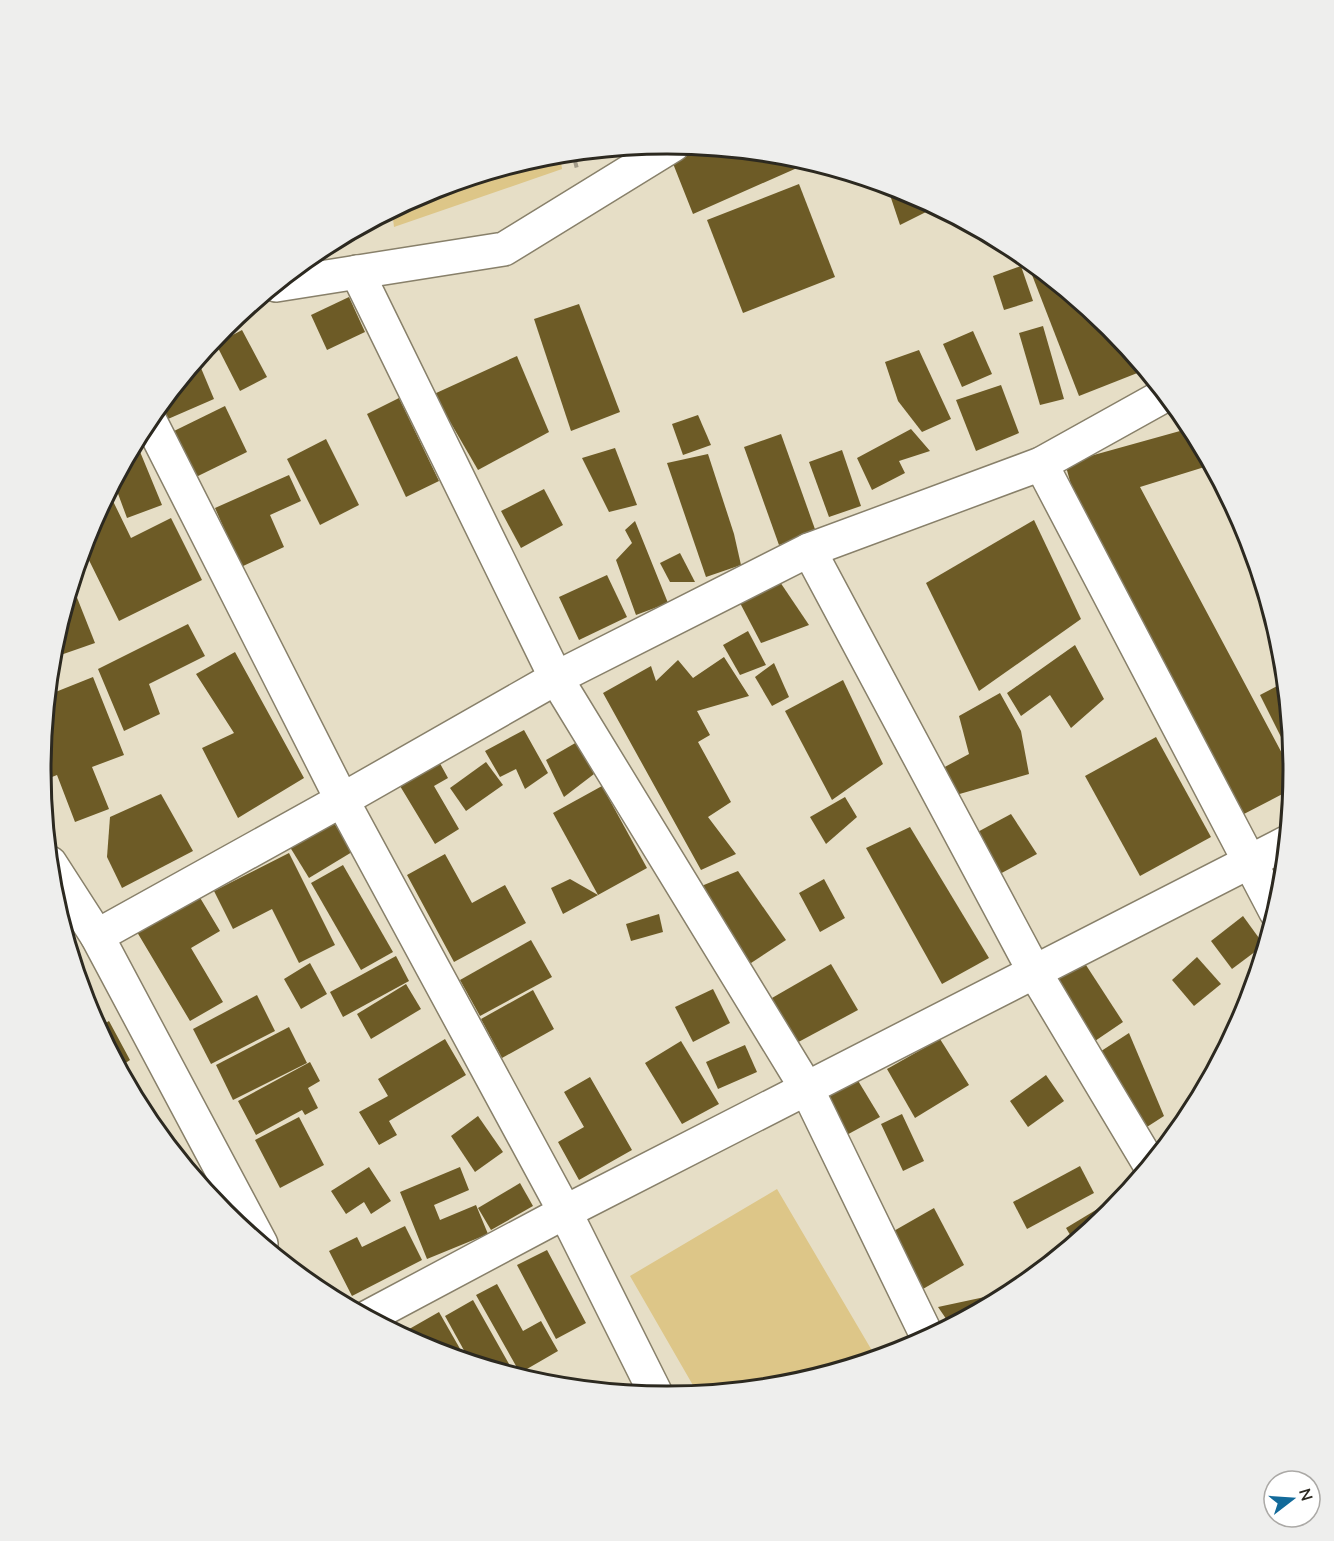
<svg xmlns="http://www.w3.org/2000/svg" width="1334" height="1541" viewBox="0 0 1334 1541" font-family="Mulish,sans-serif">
  <rect width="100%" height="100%" fill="#e6dec6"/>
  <g fill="#ddc688">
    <polygon points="560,155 562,169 394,227 392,211 428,192 545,156"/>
    <path d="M777 1189 874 1354C821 1385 758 1388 698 1394L630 1276Z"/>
  </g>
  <g fill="#6d5b26">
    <polygon points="689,146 790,156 812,163 797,168 693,214 672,161"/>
    <polygon points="799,184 835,277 743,313 707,220"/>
    <polygon points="887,186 907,192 924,201 926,212 900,225"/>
    <polygon points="1027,262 1030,262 1110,328 1145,370 1079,396"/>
    <polygon points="1021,266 1033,301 1004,310 993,276"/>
    <polygon points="349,297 365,332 327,350 311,315"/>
    <polygon points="579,304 620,412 571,431 534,319"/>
    <polygon points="1043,326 1064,399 1040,405 1019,333"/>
    <polygon points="242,330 267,377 240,391 216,344"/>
    <polygon points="973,331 992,374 962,387 943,344"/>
    <polygon points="919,350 951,419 922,432 898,401 885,362"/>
    <polygon points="517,356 549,432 478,470 434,394"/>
    <polygon points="201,368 214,399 168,419 161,404 185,375"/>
    <polygon points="1001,385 1019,433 976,451 956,400"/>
    <polygon points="399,398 439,481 406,497 367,414"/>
    <polygon points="225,406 247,452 196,477 174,431"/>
    <polygon points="1175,407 1188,423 1211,465 1140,487 1285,759 1292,755 1294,770 1292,789 1242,815 1076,503 1065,463 1180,431 1173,408"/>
    <polygon points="698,415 711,445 683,455 672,424"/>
    <polygon points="911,429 930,451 899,461 905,473 872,490 857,458"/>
    <polygon points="781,434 816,532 779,545 744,447"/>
    <polygon points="326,439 359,505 320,525 287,459"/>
    <polygon points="136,442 162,505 127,518 117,491 107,495"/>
    <polygon points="615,448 637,505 609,512 582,458"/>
    <polygon points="842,450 861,506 829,517 809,462"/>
    <polygon points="708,454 734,534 741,565 706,577 667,463"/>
    <polygon points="289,475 301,501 270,515 284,547 241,567 215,508"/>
    <polygon points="1218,479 1246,531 1250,543 1246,545 1214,481"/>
    <polygon points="544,489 563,525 521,548 501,511"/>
    <polygon points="112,499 131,538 171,518 202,580 119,621 83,548 88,530 102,504"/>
    <polygon points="1034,520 1081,619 979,691 926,583"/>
    <polygon points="635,521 668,603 636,615 616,560 632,543 625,530"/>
    <polygon points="680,553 695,582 670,582 660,563"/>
    <polygon points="607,575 627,617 579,640 559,597"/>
    <polygon points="780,582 809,625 761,643 740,603"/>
    <polygon points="72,585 95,643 52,658 53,648"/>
    <polygon points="188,624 205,656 149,684 160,714 124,731 98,669"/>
    <polygon points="748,631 766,665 740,675 723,645"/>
    <polygon points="1075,645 1104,699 1071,728 1050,695 1021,716 1007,693"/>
    <polygon points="235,652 304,778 238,818 202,748 234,733 196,674"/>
    <polygon points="724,657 749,696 697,711 710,735 698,742 731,802 708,817 736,854 701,870 603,693 651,666 656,681 678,660 693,678"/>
    <polygon points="774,663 789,697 772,706 755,677"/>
    <polygon points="93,677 124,755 92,767 109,809 75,822 57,775 42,781 41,770 48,695"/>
    <polygon points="843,680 883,764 832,800 785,711"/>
    <polygon points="1285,682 1291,747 1287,749 1260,695"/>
    <polygon points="1000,693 1021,731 1029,774 956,795 941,769 969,754 959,716"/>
    <polygon points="524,730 548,773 525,789 516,769 500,777 485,751"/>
    <polygon points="1156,737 1211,837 1140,876 1085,776"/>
    <polygon points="577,742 594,774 564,797 546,760"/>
    <polygon points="437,758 448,778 434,786 459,829 435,844 397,781"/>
    <polygon points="486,762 503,785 466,811 450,788"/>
    <polygon points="602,786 647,868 598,895 553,813"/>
    <polygon points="161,794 193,851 122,888 107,857 110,817"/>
    <polygon points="845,797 857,817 826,844 810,817"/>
    <polygon points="328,813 352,852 309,878 285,839"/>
    <polygon points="1011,814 1037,854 996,876 972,835"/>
    <polygon points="910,827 989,958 942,984 866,848"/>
    <polygon points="1286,851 1282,885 1269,859"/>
    <polygon points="289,853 335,945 299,963 272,909 233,929 214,891"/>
    <polygon points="445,854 472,903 505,885 526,923 454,962 407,875"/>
    <polygon points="343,865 393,952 361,970 311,883"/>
    <polygon points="738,871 786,940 748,965 699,887"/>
    <polygon points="570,879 598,895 563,914 551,888"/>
    <polygon points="824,879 845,918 820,932 799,893"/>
    <polygon points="199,896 220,931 191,948 223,1002 190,1021 137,932"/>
    <polygon points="659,914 663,932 631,941 626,924"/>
    <polygon points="1243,916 1264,945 1232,969 1211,941"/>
    <polygon points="531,940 552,977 480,1016 460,980"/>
    <polygon points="396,956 409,981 343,1017 330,992"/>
    <polygon points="1197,957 1221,984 1194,1006 1172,980"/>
    <polygon points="1084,962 1123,1022 1095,1041 1055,981"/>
    <polygon points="310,963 327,994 301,1009 284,979"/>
    <polygon points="831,964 858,1010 791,1046 765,1002"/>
    <polygon points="406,984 421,1009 371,1039 357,1014"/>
    <polygon points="713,989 730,1023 693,1042 675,1007"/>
    <polygon points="533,990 554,1029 502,1058 481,1019"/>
    <polygon points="257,995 275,1031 211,1064 193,1029"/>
    <polygon points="109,1021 130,1060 124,1064 135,1085 130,1088 97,1028"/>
    <polygon points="289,1027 307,1063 233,1100 216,1065"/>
    <polygon points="1129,1033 1164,1116 1136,1134 1092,1057"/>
    <polygon points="445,1039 466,1075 389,1121 397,1135 379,1145 359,1112 388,1096 378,1079"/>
    <polygon points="940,1039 969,1085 915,1118 887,1069"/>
    <polygon points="681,1041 719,1104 682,1124 645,1063"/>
    <polygon points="745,1045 757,1072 718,1089 706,1062"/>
    <polygon points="310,1062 320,1081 308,1088 318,1108 305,1115 302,1110 256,1135 238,1101"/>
    <polygon points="1046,1075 1064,1101 1028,1127 1010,1101"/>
    <polygon points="590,1077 632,1150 579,1180 558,1142 584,1127 564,1092"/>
    <polygon points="857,1079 880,1117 841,1138 820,1100"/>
    <polygon points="902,1114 924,1161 903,1171 881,1124"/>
    <polygon points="478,1116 503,1152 475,1172 451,1136"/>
    <polygon points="299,1117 324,1165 280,1188 255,1140"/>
    <polygon points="1080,1166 1094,1193 1027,1229 1013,1202"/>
    <polygon points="369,1167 391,1201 371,1214 364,1202 346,1214 331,1191"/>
    <polygon points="460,1167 469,1190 434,1205 440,1220 476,1205 488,1234 427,1259 400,1192"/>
    <polygon points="520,1183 533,1206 491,1230 478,1208"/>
    <polygon points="1114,1199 1117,1204 1110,1214 1075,1243 1066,1228"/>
    <polygon points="934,1208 964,1265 923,1289 892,1232"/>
    <polygon points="405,1226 422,1260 352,1296 329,1251 357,1237 362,1247"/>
    <polygon points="547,1250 586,1323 556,1339 517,1265"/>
    <polygon points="497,1284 523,1331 541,1321 558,1351 520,1373 476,1295"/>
    <polygon points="994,1295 1000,1300 951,1326 938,1307"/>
    <polygon points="473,1300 509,1364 498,1371 471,1363 445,1316"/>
    <polygon points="439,1312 467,1361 427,1349 408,1339 404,1332"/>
  </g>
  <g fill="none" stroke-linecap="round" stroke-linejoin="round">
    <g stroke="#88806a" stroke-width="36">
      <g id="minor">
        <polyline points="357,272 556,678 807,1089 928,1338"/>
        <polyline points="276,285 504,249 673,145"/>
        <polyline points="149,419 342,800 565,1212 657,1396"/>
        <polyline points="1041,464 1276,912"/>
        <polyline points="809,550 1034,971 1150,1165"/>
        <polyline points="50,863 97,936 261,1244"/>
        <polyline points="97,936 342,800 556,678 809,550 1041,464 1165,395"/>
        <polyline points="368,1317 565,1212 1286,843"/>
      </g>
    </g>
    <polyline stroke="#a39c8a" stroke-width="4" stroke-dasharray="6 3" stroke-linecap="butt" points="573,153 577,169"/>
    <use href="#minor" stroke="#fff" stroke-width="33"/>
  </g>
  <path d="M0 0H1334V1541H0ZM51 770a616 616 0 1 1 1232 0a616 616 0 1 1-1232 0Z" fill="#eeeeed" fill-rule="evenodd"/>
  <path fill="none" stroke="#2c2920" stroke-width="3" d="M51 770a616 616 0 1 1 1232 0a616 616 0 1 1-1232 0Z"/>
  <g transform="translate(1292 1499) rotate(73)"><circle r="28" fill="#ffffff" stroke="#aba9a6" stroke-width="1.5"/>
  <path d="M0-4.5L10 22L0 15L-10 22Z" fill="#126a9a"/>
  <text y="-9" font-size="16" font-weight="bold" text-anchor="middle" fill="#2c2920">N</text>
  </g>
</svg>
